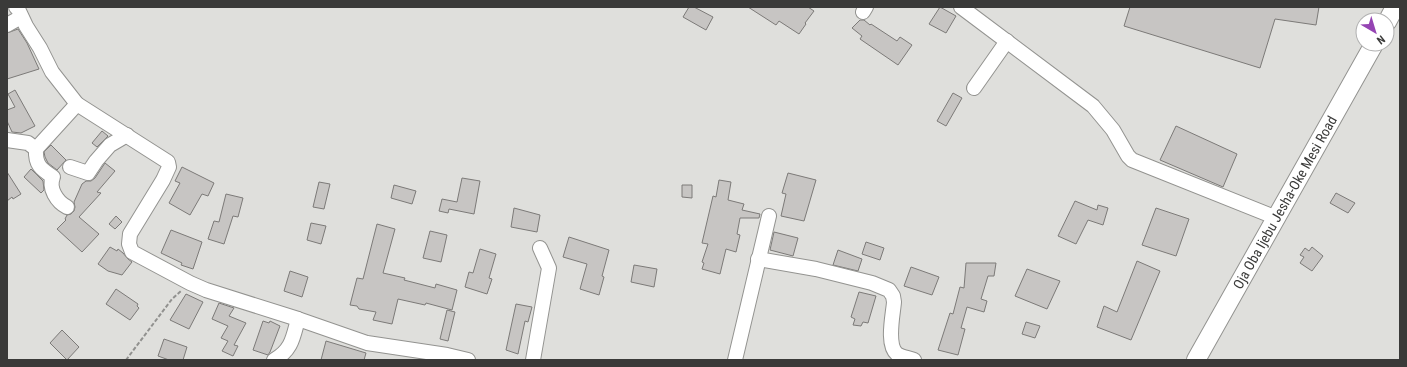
<svg xmlns="http://www.w3.org/2000/svg" width="1407" height="367" viewBox="0 0 1407 367" font-family="'Roboto Condensed',sans-serif">
  <rect width="100%" height="100%" fill="#dfdfdc"/>
  <g fill="#c7c5c3" stroke="#7c7a78">
    <polygon points="689,7 694,7 713,17 706,30 683,17"/>
    <polygon points="748,7 808,7 814,11 805,23 806,24 799,34 779,21 776,25"/>
    <polygon points="940,7 956,16 946,33 929,24"/>
    <polygon points="1130,7 1319,7 1316,25 1275,19 1260,68 1124,26"/>
    <polygon points="860,20 864,20 870,25 871,24 897,41 900,37 912,45 898,65 860,39 862,36 852,28"/>
    <polygon points="18,29 27,43 39,69 7,79 7,33"/>
    <polygon points="15,90 35,126 21,133 12,132 7,121 7,110 15,107 8,94"/>
    <polygon points="953,93 962,98 946,126 937,121"/>
    <polygon points="1176,126 1237,154 1223,187 1160,160"/>
    <polygon points="102,131 108,136 97,147 92,143"/>
    <polygon points="51,145 66,160 57,170 48,163 45,157 44,152"/>
    <polygon points="105,163 115,171 97,192 101,193 79,217 99,234 82,252 57,229 66,220 65,219 67,215 71,214 74,211 75,207 74,202 82,184 86,181 91,181 95,178"/>
    <polygon points="182,167 214,183 208,196 202,194 190,215 169,203 180,183 175,181"/>
    <polygon points="31,169 43,181 44,190 41,193 24,177"/>
    <polygon points="7,172 21,194 13,199 12,197 7,201"/>
    <polygon points="788,173 816,180 804,221 781,216 786,194 782,193"/>
    <polygon points="462,178 480,181 474,214 449,209 448,213 439,211 442,199 457,202"/>
    <polygon points="719,180 731,182 728,200 744,204 742,210 760,214 759,218 740,218 737,234 740,235 736,252 726,249 720,274 702,269 704,263 702,262 708,244 702,243 713,196 716,197"/>
    <polygon points="319,182 330,184 324,209 313,207"/>
    <polygon points="394,185 416,191 412,204 391,198"/>
    <polygon points="682,185 692,185 692,198 682,197"/>
    <polygon points="1336,193 1355,203 1348,213 1330,203"/>
    <polygon points="226,194 243,198 238,217 233,216 224,244 208,239 214,221 219,222"/>
    <polygon points="1075,201 1097,210 1098,205 1108,208 1103,225 1088,220 1076,244 1058,236"/>
    <polygon points="514,208 540,215 537,232 511,227"/>
    <polygon points="1156,208 1189,219 1176,256 1142,245"/>
    <polygon points="116,216 122,222 115,229 109,224"/>
    <polygon points="311,223 326,226 321,244 307,240"/>
    <polygon points="377,224 395,229 383,273 405,278 404,280 435,288 436,284 457,290 452,310 426,303 425,305 398,299 392,324 373,320 376,312 359,309 357,306 350,305 357,278 363,279"/>
    <polygon points="171,230 202,242 193,269 181,265 182,263 161,253"/>
    <polygon points="430,231 447,235 441,262 423,258"/>
    <polygon points="774,232 798,238 793,256 770,250"/>
    <polygon points="569,237 609,250 602,276 604,277 599,295 580,289 587,264 563,257"/>
    <polygon points="866,242 884,248 880,260 862,254"/>
    <polygon points="110,247 117,251 118,249 123,253 128,259 132,262 122,275 108,271 98,264"/>
    <polygon points="1312,247 1323,256 1312,271 1300,263 1304,257 1300,255 1305,248 1309,251"/>
    <polygon points="480,249 496,254 489,278 492,279 487,294 465,287 469,272 473,273"/>
    <polygon points="838,250 862,259 858,271 833,265"/>
    <polygon points="1137,261 1160,271 1131,340 1097,327 1104,306 1117,312"/>
    <polygon points="966,263 996,263 994,276 988,276 981,299 987,301 984,312 967,307 961,328 965,329 958,355 938,350 950,313 953,314 960,287 964,288"/>
    <polygon points="634,265 657,269 654,287 631,282"/>
    <polygon points="911,267 939,277 932,295 904,286"/>
    <polygon points="1027,269 1060,281 1047,309 1015,296"/>
    <polygon points="290,271 308,277 302,297 284,291"/>
    <polygon points="116,289 138,304 137,306 139,308 130,320 106,304"/>
    <polygon points="859,292 876,296 868,323 863,322 861,326 853,325 855,319 851,317"/>
    <polygon points="186,294 203,302 189,329 170,320"/>
    <polygon points="219,303 234,308 229,316 246,323 234,345 238,346 233,356 222,351 228,341 221,338 228,326 212,319"/>
    <polygon points="516,304 532,307 528,322 525,321 518,354 506,350"/>
    <polygon points="447,310 455,312 448,341 440,339"/>
    <polygon points="263,321 269,323 270,321 280,326 270,352 268,355 253,350"/>
    <polygon points="1026,322 1040,326 1035,338 1022,334"/>
    <polygon points="62,330 79,347 67,360 50,343"/>
    <polygon points="164,339 187,347 183,360 169,360 158,356"/>
    <polygon points="326,341 366,353 364,360 321,360"/>
  </g>
  <g fill="none" stroke-linecap="round" stroke-linejoin="round">
    <g stroke="#939390" stroke-width="16">
      <g id="minor">
        <polyline points="16,7 18,9 26,26 40,48 52,72 77,104 168,162 169,167 163,180 130,234 129,244 132,252 190,283 206,290 298,319 367,343 447,355 468,360"/>
        <polyline points="961,7 1093,106 1113,130 1128,156 1132,160 1277,218"/>
        <polyline points="863,12 866,7"/>
        <polyline points="7,25 21,17"/>
        <polyline points="974,88 1007,41"/>
        <polyline points="7,140 28,143 36,149"/>
        <polyline points="70,167 88,173 96,161 110,145 127,135"/>
        <path d="M67 207C57 202 48 188 53 177 41 169 35 165 36 149L77 104"/>
        <path d="M758 259 816 269 872 283 889 290 893 296 894 302C893 315 886 345 897 354 901 357 909 358 914 360"/>
        <path d="M274 360C292 350 293 337 298 319"/>
        <polyline points="533,360 549,268 540,248"/>
        <polyline points="735,360 769,216"/>
      </g>
    </g>
    <g stroke="#939390" stroke-width="20">
      <g id="major">
        <polyline points="1387,22 1395,7"/>
        <path id="s1" d="M1196 360 1374 44"/>
      </g>
    </g>
    <polyline stroke="#91918f" stroke-width="2" stroke-dasharray="4 2" stroke-linecap="butt" points="126,360 172,299 181,291"/>
    <use href="#minor" stroke="#fff" stroke-width="14"/>
    <use href="#major" stroke="#fff" stroke-width="18"/>
  </g>
  <g text-anchor="middle" dominant-baseline="central" stroke-width="3.5" stroke-linejoin="round" paint-order="stroke">
    <g font-size="14" fill="#3a3a39" stroke="#fff">
      <text stroke="none"><textPath href="#s1" startOffset="181">Oja Oba Ijebu Jesha-Oke Mesi Road</textPath></text>
    </g>
  </g>
  <rect width="1407" height="367" fill="none" stroke="#3a3a39" stroke-width="16"/>
  <g transform="translate(1375 32) rotate(142)"><circle r="19" fill="#ffffff" stroke="#b0b0b0"/>
  <path d="M0-3L7 15L0 10L-7 15Z" fill="#9544b3"/>
  <text y="-6" font-size="11" font-weight="bold" text-anchor="middle" fill="#3a3a39">N</text>
  </g>
</svg>
